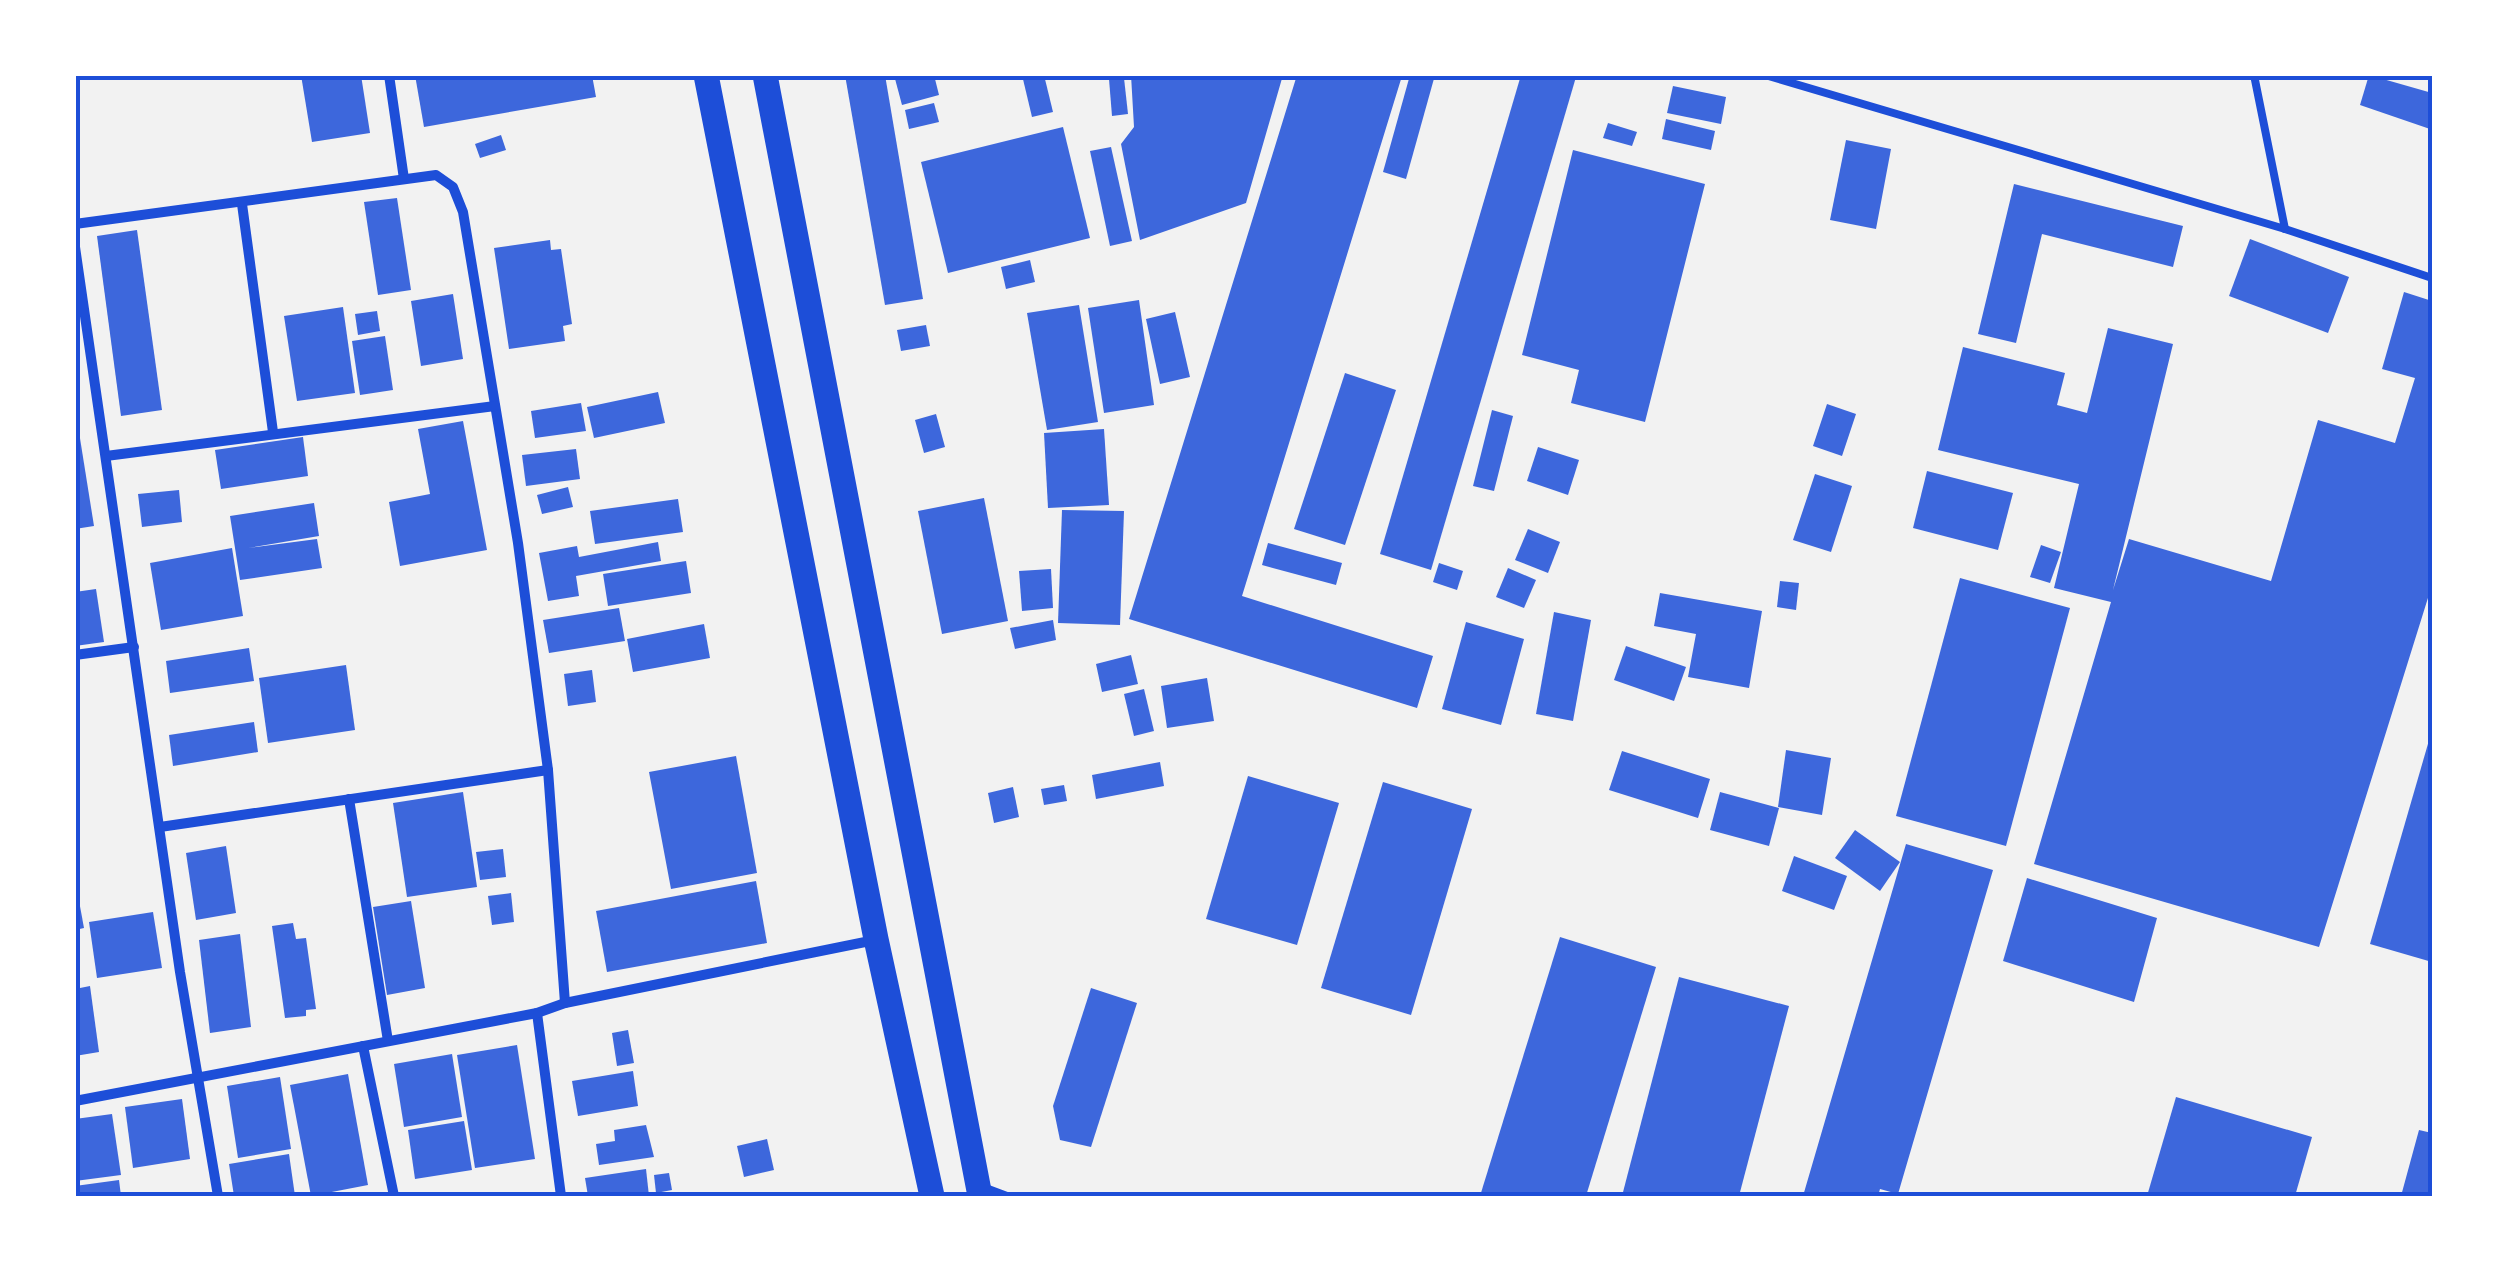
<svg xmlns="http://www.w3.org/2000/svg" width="2507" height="1271" viewBox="0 0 2507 1271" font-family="'Titillium Web',sans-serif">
  <rect width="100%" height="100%" fill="#f2f2f2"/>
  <g fill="#3d67dc">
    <polygon points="301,75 361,75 370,133 312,142"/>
    <polygon points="415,75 592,75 596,97 424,127"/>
    <polygon points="845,75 885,75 923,299 885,305"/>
    <polygon points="894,75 934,75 939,95 902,105"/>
    <polygon points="1022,75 1044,75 1053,112 1032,117"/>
    <polygon points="1131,75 1179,80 1181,75 1283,75 1246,203 1140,240 1121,144 1134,127"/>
    <polygon points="1297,75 1402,76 1242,596 1433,656 1417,708 1129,619"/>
    <polygon points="1410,75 1435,75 1406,179 1383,172"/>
    <polygon points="1521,75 1576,77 1431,570 1380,554"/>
    <polygon points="2369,75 2432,93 2430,129 2360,105"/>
    <polygon points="1124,78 1128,114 1112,116 1109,79"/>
    <polygon points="1673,86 1726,97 1721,124 1667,113"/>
    <polygon points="934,103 939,122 909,129 905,110"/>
    <polygon points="1666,119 1715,131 1711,150 1662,139"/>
    <polygon points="1608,123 1637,132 1632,146 1603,138"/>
    <polygon points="1063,127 1090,238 948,273 921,162"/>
    <polygon points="501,135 506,150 480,158 475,144"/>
    <polygon points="1846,140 1891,149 1876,229 1830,220"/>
    <polygon points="1111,147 1132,241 1110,246 1090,151"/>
    <polygon points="1573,150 1705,184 1645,422 1571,403 1579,370 1522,355"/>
    <polygon points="2014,184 2183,226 2173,267 2042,234 2016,343 1978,334"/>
    <polygon points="397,198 411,290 378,295 364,202"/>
    <polygon points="137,230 162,410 121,416 97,236"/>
    <polygon points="2250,239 2349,277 2328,333 2229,296"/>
    <polygon points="550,240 551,250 561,249 572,324 563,326 565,341 509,349 494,248"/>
    <polygon points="1030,260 1035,282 1006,289 1001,267"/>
    <polygon points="2404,292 2432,301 2432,585 2319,947 2034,864 2111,602 2054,588 2079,484 1938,450 1963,347 2065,373 2057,405 2087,413 2108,328 2173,344 2113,590 2129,539 2271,581 2318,420 2395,443 2415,378 2382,369"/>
    <polygon points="453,294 463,359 421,366 411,301"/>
    <polygon points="1139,300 1154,405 1104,413 1088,308"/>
    <polygon points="1079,305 1098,422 1047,430 1027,313"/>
    <polygon points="343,307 355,393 297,401 284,316"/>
    <polygon points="377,311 380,331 358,335 355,314"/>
    <polygon points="1175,312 1190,377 1160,384 1146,319"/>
    <polygon points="926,325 930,346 901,351 897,330"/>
    <polygon points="385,336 393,390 360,395 352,341"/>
    <polygon points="1345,373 1396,390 1345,545 1294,529"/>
    <polygon points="658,392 665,423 594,438 587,407"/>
    <polygon points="581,403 586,431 535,438 531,411"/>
    <polygon points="1827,404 1856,414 1842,456 1813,446"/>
    <polygon points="75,407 94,526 75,529"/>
    <polygon points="1492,410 1513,416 1494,491 1473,486"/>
    <polygon points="936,414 945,447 924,453 915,420"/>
    <polygon points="463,421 487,550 400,566 389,502 430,494 418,429"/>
    <polygon points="1104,429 1109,505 1048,508 1044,433"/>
    <polygon points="303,437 308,476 221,489 215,450"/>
    <polygon points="1538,447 1579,460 1568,495 1527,481"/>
    <polygon points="576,449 580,479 526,486 522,455"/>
    <polygon points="1927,471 2013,493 1998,550 1913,528"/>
    <polygon points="1815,474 1852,486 1831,552 1793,540"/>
    <polygon points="568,487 573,507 542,514 537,495"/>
    <polygon points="179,490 182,522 142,527 138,494"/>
    <polygon points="984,498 1008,621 942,634 918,511"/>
    <polygon points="678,499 683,532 595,544 590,511"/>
    <polygon points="314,503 319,536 248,548 317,539 322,568 240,580 230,516"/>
    <polygon points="1062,510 1124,511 1120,625 1058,623"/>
    <polygon points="1528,529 1560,542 1548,573 1515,560"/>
    <polygon points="658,542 661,561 576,576 579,596 548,601 539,553 577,546 579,557"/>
    <polygon points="1268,543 1342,563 1336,585 1262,565"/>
    <polygon points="2041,545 2061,552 2050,583 2030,577"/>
    <polygon points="232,548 243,616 161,630 150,563"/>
    <polygon points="686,561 691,593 608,606 603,574"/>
    <polygon points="1439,563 1463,571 1457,590 1433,582"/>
    <polygon points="1508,568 1536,580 1524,608 1496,597"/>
    <polygon points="1051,569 1053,608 1022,611 1019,571"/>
    <polygon points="1960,578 2070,608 2006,846 1896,816"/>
    <polygon points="1780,581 1799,583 1796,610 1777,607"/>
    <polygon points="96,589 104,642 75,646 75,592"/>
    <polygon points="1660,593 1762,611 1749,688 1688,677 1696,634 1654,626"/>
    <polygon points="619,608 625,641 549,653 543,620"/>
    <polygon points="1554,612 1591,620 1573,721 1536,714"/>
    <polygon points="1053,620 1056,640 1015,649 1010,628"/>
    <polygon points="1466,622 1524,639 1501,725 1442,709"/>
    <polygon points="704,624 710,658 633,672 627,639"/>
    <polygon points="1626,646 1686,667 1674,701 1614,680"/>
    <polygon points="249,648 254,681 170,693 166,661"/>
    <polygon points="1131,655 1138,684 1102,692 1096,664"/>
    <polygon points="346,665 355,730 268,743 259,678"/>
    <polygon points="592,670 596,702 568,706 564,674"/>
    <polygon points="1207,678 1214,721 1167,728 1161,686"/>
    <polygon points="1144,689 1154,731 1134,736 1124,694"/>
    <polygon points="254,722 258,752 173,766 169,735"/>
    <polygon points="2432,730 2432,962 2370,944"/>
    <polygon points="1786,750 1831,758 1822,815 1778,807"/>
    <polygon points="1622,751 1710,779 1698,818 1609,790"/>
    <polygon points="736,756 757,873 671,889 649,772"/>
    <polygon points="1160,762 1164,786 1096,799 1092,775"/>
    <polygon points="1248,776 1339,803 1297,945 1206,919"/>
    <polygon points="1383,782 1472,809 1411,1015 1321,988"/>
    <polygon points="1064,785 1067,801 1044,805 1041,789"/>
    <polygon points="1013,787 1019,817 994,823 988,793"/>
    <polygon points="463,792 477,887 407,897 393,803"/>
    <polygon points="1720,792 1779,808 1769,846 1710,830"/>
    <polygon points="1855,830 1900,862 1880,891 1835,858"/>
    <polygon points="1906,844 1993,870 1898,1194 1880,1189 1878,1196 1803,1196"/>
    <polygon points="226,846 236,913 196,920 186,853"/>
    <polygon points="503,849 506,877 480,880 476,852"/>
    <polygon points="1794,856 1847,876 1834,910 1782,891"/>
    <polygon points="2027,878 2157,918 2134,1002 2003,961"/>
    <polygon points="75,879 84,928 75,930"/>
    <polygon points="756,881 767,943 607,972 596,911"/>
    <polygon points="511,893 514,922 492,925 488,896"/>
    <polygon points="411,901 425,988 387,995 373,907"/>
    <polygon points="153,912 162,968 97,978 89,922"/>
    <polygon points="293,923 296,939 306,938 316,1009 306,1010 306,1016 285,1018 272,926"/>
    <polygon points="240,934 251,1027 210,1033 199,940"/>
    <polygon points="1560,937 1656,967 1586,1196 1480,1196"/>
    <polygon points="1679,977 1789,1006 1739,1196 1622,1196"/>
    <polygon points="90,986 99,1052 75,1056 75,989"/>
    <polygon points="1091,988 1137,1003 1091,1147 1060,1140 1053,1106"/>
    <polygon points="628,1030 634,1063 617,1066 612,1033"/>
    <polygon points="517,1045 535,1159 475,1168 457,1055"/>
    <polygon points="452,1054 462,1117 404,1127 394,1064"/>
    <polygon points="633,1071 638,1106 578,1116 572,1081"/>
    <polygon points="348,1074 368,1185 311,1196 290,1085"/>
    <polygon points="280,1077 291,1149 238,1158 227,1086"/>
    <polygon points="2176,1097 2312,1137 2295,1196 2147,1196"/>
    <polygon points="182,1099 190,1159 133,1168 125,1107"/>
    <polygon points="112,1114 121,1175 75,1181 75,1119"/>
    <polygon points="464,1121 472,1170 415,1179 408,1130"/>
    <polygon points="646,1125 654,1157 599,1165 596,1144 615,1141 614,1130"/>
    <polygon points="2419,1130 2432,1133 2432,1196 2401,1196"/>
    <polygon points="767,1139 774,1170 744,1177 737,1146"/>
    <polygon points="289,1154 295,1196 234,1196 229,1164"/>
    <polygon points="646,1169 649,1196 588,1196 585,1178"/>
    <polygon points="669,1173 672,1190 656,1193 654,1175"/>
    <polygon points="119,1180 121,1196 75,1196 75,1186"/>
  </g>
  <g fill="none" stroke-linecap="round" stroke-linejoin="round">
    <g stroke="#1d4ed8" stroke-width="8">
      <polyline points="1765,75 2285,229 2432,278"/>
      <polyline points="2254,75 2285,229"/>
      <polyline points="983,1187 1007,1196"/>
    </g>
    <g stroke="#1d4ed8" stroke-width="10">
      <polyline points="389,75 404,179"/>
      <polyline points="242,204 273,432"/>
      <polyline points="75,224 436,175 453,187 463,212 518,543 548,770 565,1003"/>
      <polyline points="75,247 180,972 218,1196"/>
      <polyline points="106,456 495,406"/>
      <polyline points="75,655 134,647"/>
      <polyline points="349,799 388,1041"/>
      <polyline points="160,827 548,770"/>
      <polyline points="537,1013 561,1196"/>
      <polyline points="363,1046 394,1196"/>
      <polyline points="75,1101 537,1013 565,1003 875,940"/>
    </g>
    <g stroke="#1d4ed8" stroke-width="25">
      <polyline points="706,75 876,939 932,1196"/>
      <polyline points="765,75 980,1196"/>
    </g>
  </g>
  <rect width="2507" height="1271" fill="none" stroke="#ffffff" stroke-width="155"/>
  <rect x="78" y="78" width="2352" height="1116" fill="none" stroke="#1d4ed8" stroke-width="4"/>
</svg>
